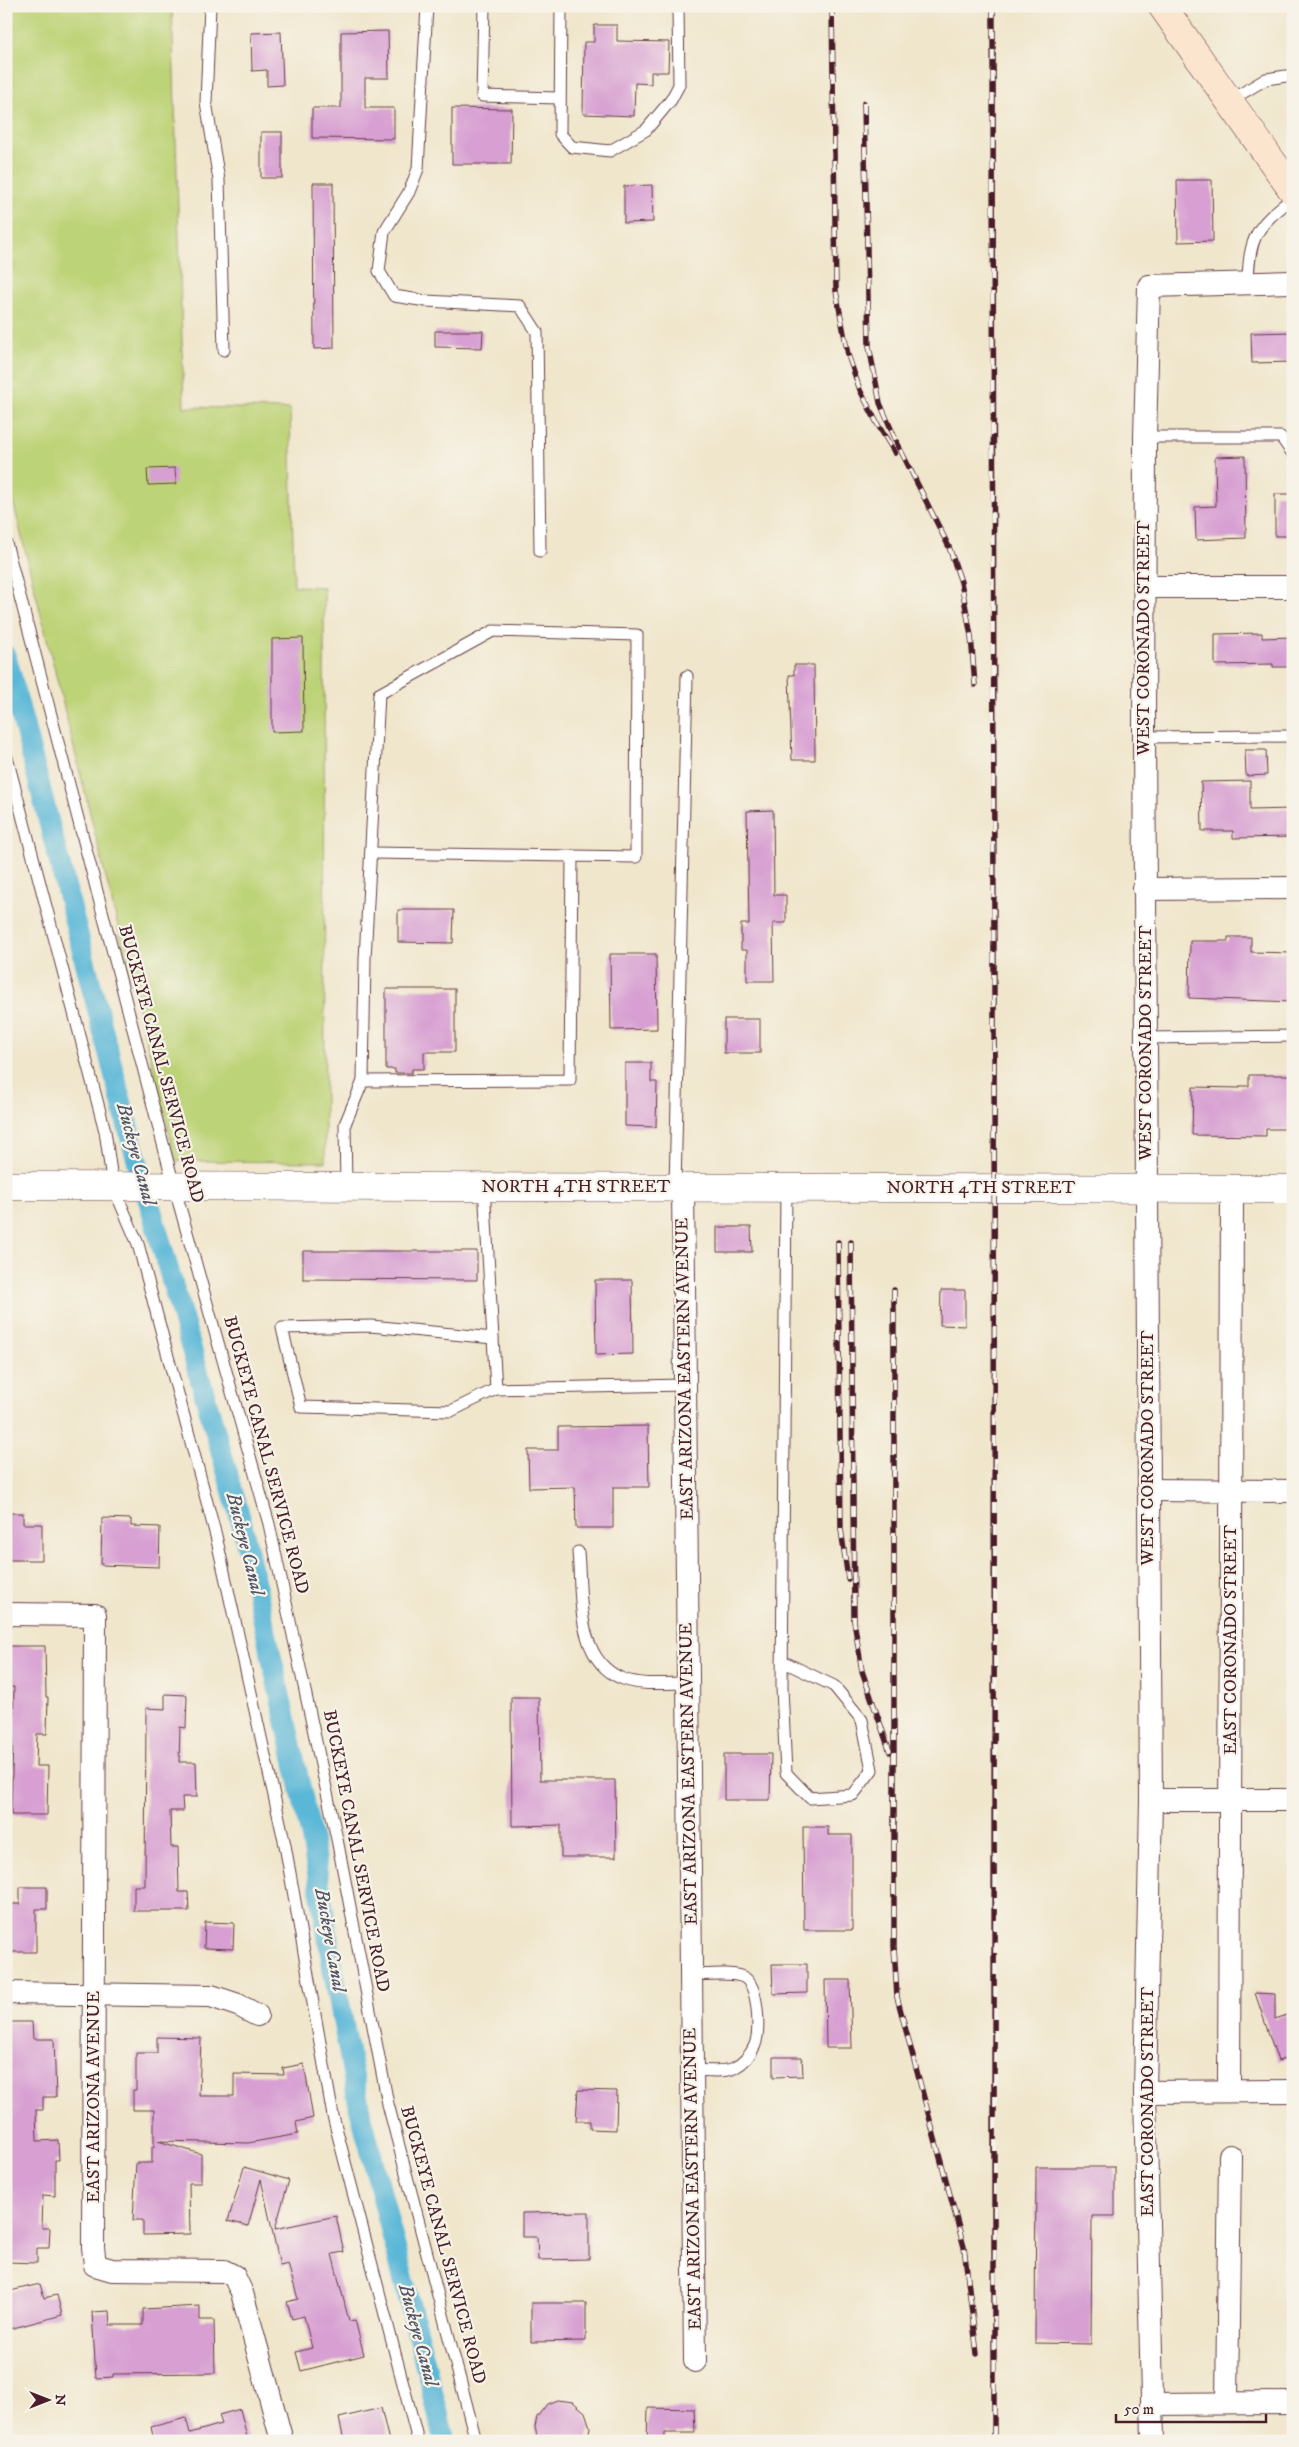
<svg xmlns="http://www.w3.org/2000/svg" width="1299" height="2447" viewBox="0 0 1299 2447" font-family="'IM FELL DW Pica',serif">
  <rect width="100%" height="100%" fill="#f7f3e8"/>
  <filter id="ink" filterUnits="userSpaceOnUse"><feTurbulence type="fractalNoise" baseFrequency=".02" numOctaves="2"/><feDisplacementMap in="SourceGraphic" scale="10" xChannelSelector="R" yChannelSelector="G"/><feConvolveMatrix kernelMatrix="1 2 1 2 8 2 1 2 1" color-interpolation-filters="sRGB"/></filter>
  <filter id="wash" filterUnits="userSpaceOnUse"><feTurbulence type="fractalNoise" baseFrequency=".0096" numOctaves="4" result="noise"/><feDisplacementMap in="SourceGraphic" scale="20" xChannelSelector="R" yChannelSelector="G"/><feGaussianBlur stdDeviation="1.12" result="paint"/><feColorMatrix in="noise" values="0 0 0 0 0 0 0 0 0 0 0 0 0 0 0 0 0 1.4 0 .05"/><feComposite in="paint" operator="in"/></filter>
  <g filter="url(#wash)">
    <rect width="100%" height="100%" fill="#f0e6cc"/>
    <polygon fill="#bdd377" stroke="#847951" points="6,6 172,6 184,407 290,409 294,586 324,587 325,1162 176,1161 6,473"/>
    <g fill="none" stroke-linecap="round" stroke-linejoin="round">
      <polyline stroke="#5ab7d8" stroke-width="21" points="6,656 132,1143 242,1524 312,1840 333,1969 359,2106 445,2441"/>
    </g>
    <g id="blocks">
      <g fill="#d79fd2">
        <polygon points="594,25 617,25 617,41 669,42 668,72 651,72 651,84 635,83 634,116 583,114 584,42 594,42"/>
        <polygon points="388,31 389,78 365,78 365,108 394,108 394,139 312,138 312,108 341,108 341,32"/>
        <polygon points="281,32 283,85 267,86 267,70 252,71 251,33"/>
        <polygon points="452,108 512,109 511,164 452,164"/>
        <rect x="261" y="132" width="21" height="46"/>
        <polygon points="1177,180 1212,180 1213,241 1178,242"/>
        <polygon points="313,183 333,183 334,348 314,349"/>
        <polygon points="652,185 653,222 624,223 624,186"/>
        <polygon points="435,331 483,331 482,348 435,347"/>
        <polygon points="1293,332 1293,362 1252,363 1251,333"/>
        <polygon points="1245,456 1246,538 1196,540 1195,507 1216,506 1215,457"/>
        <polygon points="175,468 176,484 148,485 147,469"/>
        <rect x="1275" y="494" width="18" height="42"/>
        <polygon points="1262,633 1262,638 1293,637 1293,667 1273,667 1273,664 1215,665 1215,634"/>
        <polygon points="303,638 304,731 272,732 272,639"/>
        <polygon points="794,665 814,665 815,760 792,760 789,675 794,675"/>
        <polygon points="1245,750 1266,750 1267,775 1246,776"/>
        <polygon points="1250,781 1250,810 1293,809 1293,837 1233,838 1233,831 1202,831 1201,782"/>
        <polygon points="773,810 774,895 786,895 786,923 773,923 774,981 747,981 747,950 741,950 741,924 749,924 747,811"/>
        <polygon points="398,910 454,910 453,943 398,942"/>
        <polygon points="1228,937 1251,937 1251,952 1293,953 1293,1002 1189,998 1190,941 1228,941"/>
        <polygon points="610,954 656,954 657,1029 611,1030"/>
        <polygon points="386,989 455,989 455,1052 424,1052 424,1069 412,1069 412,1073 395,1073 395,1069 386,1069"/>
        <rect x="724" y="1019" width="36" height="34"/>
        <polygon points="625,1063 651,1063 651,1082 657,1082 656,1127 625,1126"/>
        <polygon points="1249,1075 1293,1075 1293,1129 1266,1129 1266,1136 1192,1135 1193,1087 1240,1088 1240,1086 1249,1086"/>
        <polygon points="717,1227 751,1227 752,1252 717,1252"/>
        <polygon points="303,1251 477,1251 477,1280 303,1279"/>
        <polygon points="595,1280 632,1280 633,1354 596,1355"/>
        <polygon points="941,1290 965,1290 965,1326 940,1325"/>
        <polygon points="648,1426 649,1487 613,1487 613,1528 576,1528 575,1487 529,1488 528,1450 558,1450 558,1427"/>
        <polygon points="6,1513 23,1513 23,1524 42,1524 42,1560 6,1560"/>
        <polygon points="102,1518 131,1519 131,1526 160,1527 159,1567 101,1565"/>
        <polygon points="6,1646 45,1646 46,1697 48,1697 47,1734 37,1734 36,1766 48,1766 47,1815 11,1815 14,1687 6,1687"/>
        <polygon points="165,1694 187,1695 186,1728 180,1727 179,1762 196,1762 197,1797 182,1797 183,1811 170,1811 171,1847 178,1847 179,1892 188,1892 189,1911 134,1911 134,1886 145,1886 146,1708 165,1709"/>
        <polygon points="511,1697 539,1697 540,1780 615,1780 616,1857 561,1857 561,1825 512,1826"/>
        <polygon points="724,1754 771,1754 770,1800 724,1800"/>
        <polygon points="803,1827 828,1827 828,1835 852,1835 852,1930 804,1930"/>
        <polygon points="20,1887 47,1887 47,1909 36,1909 36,1952 6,1952 6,1904 20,1904"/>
        <polygon points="205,1922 234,1923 233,1949 204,1948"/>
        <polygon points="772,1964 807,1964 807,1993 773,1994"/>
        <polygon points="825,1980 850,1980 852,2048 826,2048"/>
        <polygon points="1255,1993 1275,1994 1275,2019 1293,2013 1293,2056 1278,2061"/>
        <polygon points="6,2022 32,2022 33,2039 54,2039 56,2097 43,2097 43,2110 36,2110 37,2141 58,2140 59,2160 55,2160 55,2196 43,2195 42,2228 50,2228 49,2248 37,2248 37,2263 6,2262"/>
        <polygon points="157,2037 201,2038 199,2096 234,2096 234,2074 284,2075 283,2068 304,2064 313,2118 296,2122 298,2134 248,2143 158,2141 201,2154 201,2183 189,2183 190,2234 143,2235 143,2220 133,2220 136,2163 152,2163 152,2147 154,2147 154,2110 133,2110 133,2090 136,2090 136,2053 157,2053"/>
        <polygon points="773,2057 802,2057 803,2076 773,2077"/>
        <polygon points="578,2090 617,2091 616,2130 590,2129 590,2121 576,2121"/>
        <polygon points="244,2167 289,2180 275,2229 336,2216 344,2252 332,2254 349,2321 355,2320 364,2355 301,2371 296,2352 312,2348 304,2316 292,2319 287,2302 298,2299 288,2264 280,2266 261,2179 248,2226 228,2221"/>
        <polygon points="1036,2167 1115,2167 1115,2216 1092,2216 1091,2344 1035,2343"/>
        <polygon points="589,2212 589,2259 538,2260 537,2237 522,2237 522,2213"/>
        <polygon points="40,2284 44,2298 57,2295 62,2315 6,2330 6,2292"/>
        <polygon points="531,2303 586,2303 586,2341 531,2342"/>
        <polygon points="200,2306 200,2320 214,2320 215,2373 113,2374 113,2377 96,2378 92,2312 109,2311 110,2325 143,2325 143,2309"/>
        <polygon points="557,2400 573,2402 585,2412 590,2427 587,2441 538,2441 535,2427 537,2417 547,2404"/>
        <polygon points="381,2408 389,2441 344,2441 339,2418"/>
        <polygon points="648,2408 694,2409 695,2433 665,2433 665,2441 647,2441"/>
        <polygon points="240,2409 248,2441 154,2441 151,2427 186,2418 190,2433 222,2424 219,2415"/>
      </g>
    </g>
  </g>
  <g filter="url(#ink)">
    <use href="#blocks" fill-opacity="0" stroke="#633d43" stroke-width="1"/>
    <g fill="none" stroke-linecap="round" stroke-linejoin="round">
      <g stroke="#633d43" stroke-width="13">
        <g id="service">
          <polyline points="210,6 206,102 219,180 224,350"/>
          <polyline points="427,6 418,169 409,192 384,232 379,271 394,296 426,301 520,306 537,332 540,551"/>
          <polyline points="484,6 482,96 559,98"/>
          <polyline points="561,6 560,134 572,147 610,151 646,130 671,100 679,85 678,6"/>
          <polyline points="1229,101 1266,79 1293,75"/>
          <path d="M1248 283C1249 237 1256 226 1293 198"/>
          <polyline points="1145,437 1281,437 1293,454"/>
          <polyline points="6,543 174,1186 269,1524 337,1839 388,2104 476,2441"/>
          <polygon points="493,631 637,635 636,857 572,856 570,1080 363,1081 365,959 379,694"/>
          <polyline points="1144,737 1293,736"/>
          <polyline points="6,754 105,1131 113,1186 138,1244 216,1536 285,1845 333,2116 418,2441"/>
          <polyline points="372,853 572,856"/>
          <polyline points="1146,1038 1293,1036"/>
          <polyline points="346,1186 345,1124 363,1081"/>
          <polyline points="484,1187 496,1389 685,1385"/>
          <polyline points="675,1187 687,676"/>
          <polyline points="493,1338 371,1326 282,1328 301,1407 451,1411 496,1389"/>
          <path d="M578 1552C582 1593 575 1661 623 1679 643 1686 668 1683 688 1683"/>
          <polyline points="782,1661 834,1686 862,1720 872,1770 853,1795 810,1798 786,1773 782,1688 786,1187"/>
          <path d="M691 1975C703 1975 735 1971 745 1978 759 1988 760 2030 755 2045 751 2054 744 2063 734 2068 724 2073 704 2070 692 2070"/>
        </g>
      </g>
      <g stroke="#633d43" stroke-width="24">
        <g id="minor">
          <polyline points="1145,587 1293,587"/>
          <polyline points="1144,889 1293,888"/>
          <polyline points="683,1187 695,2361"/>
          <polyline points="1148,1490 1293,1491"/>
          <polyline points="6,1614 95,1615 93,2247 95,2265 112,2270 224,2271 234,2276 242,2293 282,2441"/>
          <polyline points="1151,1800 1293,1800"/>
          <polyline points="6,1993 211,1996 238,2005 257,2015"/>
          <path d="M1229 2091C1232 1790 1230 1489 1232 1188"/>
          <polyline points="1145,2092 1293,2091"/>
          <polyline points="1227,2403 1230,2156"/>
          <polyline points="1152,2404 1293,2403"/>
          <polyline points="1153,2441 1145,2092 1151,1800 1144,737 1145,437 1149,286 1293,282"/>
        </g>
      </g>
      <g stroke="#633d43" stroke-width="29">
        <polyline id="tertiary" points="6,1186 1293,1189"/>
      </g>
      <g stroke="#633d43" stroke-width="29">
        <polyline id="secondary" points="1162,6 1293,191"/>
      </g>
      <use href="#service" stroke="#fff" stroke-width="11"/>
      <use href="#minor" stroke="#fff" stroke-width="22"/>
      <use href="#tertiary" stroke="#fff" stroke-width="28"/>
      <use href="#secondary" stroke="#fbe5cf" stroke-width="28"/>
      <g stroke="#4a1f2b" stroke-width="5.5">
        <g id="rail">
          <polyline points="832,6 836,291 848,355 860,390 878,425 895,453"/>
          <path d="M993 6C991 818 998 1629 994 2441"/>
          <polyline points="864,103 869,346 880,403 898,445 949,547 961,582 971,636 975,685"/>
          <polyline points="838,1242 841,1529 848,1579"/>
          <polyline points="851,1242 854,1621 862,1671 890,1752"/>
          <polyline points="894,1290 894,1946 897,1997 964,2247 977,2354"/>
        </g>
      </g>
      <use href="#rail" stroke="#f7f3e8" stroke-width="4" stroke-dasharray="11" stroke-linecap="butt"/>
    </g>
  </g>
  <g text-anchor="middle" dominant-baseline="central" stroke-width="4.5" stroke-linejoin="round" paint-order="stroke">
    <g font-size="18" fill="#4a1f2b" stroke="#f7f3e8">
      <text transform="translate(1144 638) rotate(-90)">WEST CORONADO STREET</text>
      <text transform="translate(1146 1043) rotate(-90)">WEST CORONADO STREET</text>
      <text transform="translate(161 1064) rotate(75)">BUCKEYE CANAL SERVICE ROAD</text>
      <text x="576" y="1187">NORTH 4TH STREET</text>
      <text x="981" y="1188">NORTH 4TH STREET</text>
      <text transform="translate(685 1369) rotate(-91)">EAST ARIZONA EASTERN AVENUE</text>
      <text transform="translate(1148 1448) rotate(-90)">WEST CORONADO STREET</text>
      <text transform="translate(266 1455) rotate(75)">BUCKEYE CANAL SERVICE ROAD</text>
      <text transform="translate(1231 1640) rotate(-90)">EAST CORONADO STREET</text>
      <text transform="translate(689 1774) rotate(-91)">EAST ARIZONA EASTERN AVENUE</text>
      <text transform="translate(356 1851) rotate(79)">BUCKEYE CANAL SERVICE ROAD</text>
      <text transform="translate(94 2097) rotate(-90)">EAST ARIZONA AVENUE</text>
      <text transform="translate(1148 2102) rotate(-90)">EAST CORONADO STREET</text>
      <text transform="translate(693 2179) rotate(-91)">EAST ARIZONA EASTERN AVENUE</text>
      <text transform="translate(443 2245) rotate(75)">BUCKEYE CANAL SERVICE ROAD</text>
    </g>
    <g font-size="19" font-style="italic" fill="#505468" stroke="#f7f3e8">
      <text transform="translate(136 1154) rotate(75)">Buckeye Canal</text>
      <text transform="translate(245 1544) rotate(76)">Buckeye Canal</text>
      <text transform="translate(330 1940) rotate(80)">Buckeye Canal</text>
      <text transform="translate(418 2335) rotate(75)">Buckeye Canal</text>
    </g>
  </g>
  <rect width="1299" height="2447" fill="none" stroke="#f7f3e8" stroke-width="25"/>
  <g transform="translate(48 2400) rotate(90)" stroke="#f7f3e8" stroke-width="4" paint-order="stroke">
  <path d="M0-4L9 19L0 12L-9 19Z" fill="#4a1f2b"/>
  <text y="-8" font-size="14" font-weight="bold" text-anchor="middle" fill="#4a1f2b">N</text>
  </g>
  <path d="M1116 2414v8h150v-8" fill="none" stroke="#4a1f2b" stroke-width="2.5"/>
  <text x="1124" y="2414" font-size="15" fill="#4a1f2b" stroke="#f7f3e8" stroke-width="4" paint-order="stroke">50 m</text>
</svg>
